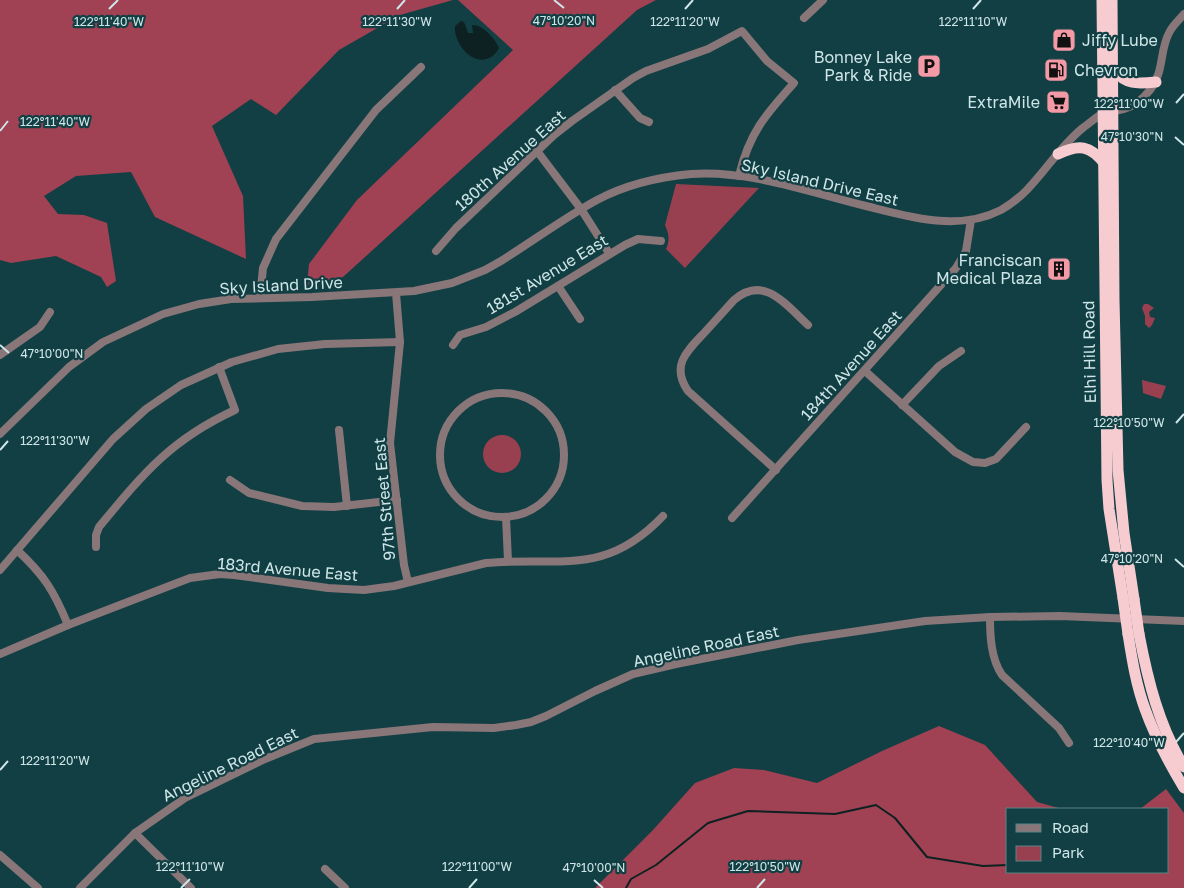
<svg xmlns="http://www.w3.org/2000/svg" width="1184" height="888" viewBox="0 0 1184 888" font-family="'Golos Text',sans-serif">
  <rect width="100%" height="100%" fill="#113f43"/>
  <g fill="#994050">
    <path d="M676 184 759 188 685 268 666 249C670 240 669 234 665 225Z"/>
    <polygon points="1144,304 1148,304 1154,308 1149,312 1150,317 1155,318 1152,325 1149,328 1145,324 1145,316 1142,308"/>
    <polygon points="1142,380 1166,386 1161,399 1143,393"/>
    <circle cx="502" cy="454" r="19"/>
  </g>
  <g fill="#a04253">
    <polygon points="0,0 453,0 400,15 339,50 276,115 251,99 212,126 243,196 246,259 155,217 131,172 76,176 44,196 58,214 84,215 107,223 116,281 107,287 101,277 56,256 11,263 0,260"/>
    <polygon points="458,0 656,0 637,10 343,277 307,285 309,264 357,200 513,50"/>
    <polygon points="939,726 985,745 1037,802 1062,809 1008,809 1008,872 1168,872 1168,809 1140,809 1166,789 1184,813 1184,888 595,888 653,830 695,783 734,768 764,770 817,783 882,751"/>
  </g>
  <path fill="#0e2122" d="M461 21 464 22 468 33H473L472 25C482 24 495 38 499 48 483 76 453 48 455 26Z"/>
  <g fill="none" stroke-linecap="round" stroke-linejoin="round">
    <polyline stroke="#0e2122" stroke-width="2" points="626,888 631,879 656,865 708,823 748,811 835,814 876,805 895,818 927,857 983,866 1008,865"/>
    <g stroke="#887678" stroke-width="8">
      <polyline points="804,18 823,0"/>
      <polyline points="615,90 640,118 649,122"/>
      <polyline points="537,151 581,209 609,253"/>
      <path d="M436 251 456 228 554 135 572 121 633 78 646 71 708 49 742 31 767 61 794 83C766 114 749 133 739 176"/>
      <polyline points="558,286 580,319"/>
      <polyline points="396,293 400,342 390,443 404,565 408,582"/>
      <polyline points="260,298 263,268 276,239 376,110 421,67"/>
      <polyline points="453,345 460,335 486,327 515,312 625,245 638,239 661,241"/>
      <polyline points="0,355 40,327 50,312"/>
      <polyline points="865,371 955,452 973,462 985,463 996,459 1026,427"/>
      <circle cx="502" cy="455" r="62"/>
      <polyline points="902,405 939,366 961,351"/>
      <polyline points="339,430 347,506"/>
      <path d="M0 434 69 367 103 342 163 314 199 304 231 299 312 297 414 291 452 283 485 270 501 261C533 241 564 218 597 200 625 185 659 177 691 174 750 170 809 192 866 206 910 217 958 232 1001 210 1036 191 1053 151 1084 127 1090 123 1097 116 1104 113 1110 111 1118 111 1124 109 1134 106 1143 99 1150 90 1165 70 1159 52 1169 33 1172 26 1179 20 1184 14"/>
      <path d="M776 470 688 391C670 365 688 350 705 332 715 321 724 311 734 300 764 274 786 305 808 325"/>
      <polyline points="230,480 249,493 302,506 334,507 397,500"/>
      <polyline points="506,517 508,561"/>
      <polyline points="732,518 956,268 966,251 971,220"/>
      <path d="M96 547V535L99 527C143 474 170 440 235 410L219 367"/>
      <path d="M17 550C44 575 54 591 68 625"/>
      <polyline points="0,570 113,439 146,409 181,385 232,362 278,349 325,344 400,342"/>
      <path d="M990 617C990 636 991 659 1002 675L1059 728 1069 743"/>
      <path d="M0 654 68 625 190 578 220 574 234 575 328 588 364 590 394 586 486 563C559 556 604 578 663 516"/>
      <polyline points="135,833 191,888"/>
      <polyline points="0,855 38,888"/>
      <polyline points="325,869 345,888"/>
      <polyline points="80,888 135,833 185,798 265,759 314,739 433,727 494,728 516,725 531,722 546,716 595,691 633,674 676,664 798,640 925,621 990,617 1060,616 1184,621"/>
    </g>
    <g stroke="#f7ccd0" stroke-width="11">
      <polyline points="1102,0 1107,480 1109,509 1123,598"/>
      <polyline points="1112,0 1114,300 1118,470 1124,533 1134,599"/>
      <path d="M1113 69C1126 85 1137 84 1156 82"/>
      <path d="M1058 154C1079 144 1090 145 1105 164"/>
      <path d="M1128 634C1132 659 1136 685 1145 709 1155 737 1169 763 1184 788"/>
      <path d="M1139 634C1148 681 1159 726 1184 767"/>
    </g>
    <g stroke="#f7ccd0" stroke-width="11">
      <polyline points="1123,598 1128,634"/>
      <polyline points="1134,599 1139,634"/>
    </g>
  </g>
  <path fill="none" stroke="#cfe6e8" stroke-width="2" d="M554 0 564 8M109 9 118 0M397 9 405 0M685 9 693 0M973 9 981 0M1176 103 1184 94M0 131 8 121M1175 137 1184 145M0 345 9 353M1176 423 1184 414M0 450 8 441M1175 559 1184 567M1176 742 1184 733M0 770 8 761M594 880 603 888M181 888 190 879M469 888 477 879M757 888 765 879"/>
  <defs>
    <g id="shop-square" transform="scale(1.25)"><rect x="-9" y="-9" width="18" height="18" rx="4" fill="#f49aa6" stroke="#113f43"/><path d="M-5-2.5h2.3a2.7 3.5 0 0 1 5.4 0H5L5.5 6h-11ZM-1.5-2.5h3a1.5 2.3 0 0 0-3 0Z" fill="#111"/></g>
    <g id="parking-square" transform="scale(1.25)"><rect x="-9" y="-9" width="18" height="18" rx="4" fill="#f49aa6" stroke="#113f43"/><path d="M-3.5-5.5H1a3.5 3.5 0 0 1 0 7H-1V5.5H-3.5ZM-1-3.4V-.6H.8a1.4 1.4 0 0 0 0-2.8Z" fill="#111"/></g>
    <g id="fuel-square" transform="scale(1.25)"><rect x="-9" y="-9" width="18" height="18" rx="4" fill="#f49aa6" stroke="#113f43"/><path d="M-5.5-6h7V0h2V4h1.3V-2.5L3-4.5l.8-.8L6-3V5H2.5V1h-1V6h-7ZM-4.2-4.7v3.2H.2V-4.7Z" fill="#111"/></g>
    <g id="supermarket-square" transform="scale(1.25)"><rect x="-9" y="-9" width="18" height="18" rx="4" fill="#f49aa6" stroke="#113f43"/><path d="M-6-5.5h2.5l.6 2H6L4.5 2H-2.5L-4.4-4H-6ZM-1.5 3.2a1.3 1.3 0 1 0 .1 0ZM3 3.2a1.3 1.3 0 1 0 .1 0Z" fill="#111"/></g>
    <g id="building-square" transform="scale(1.25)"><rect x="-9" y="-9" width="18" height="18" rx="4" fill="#f49aa6" stroke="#113f43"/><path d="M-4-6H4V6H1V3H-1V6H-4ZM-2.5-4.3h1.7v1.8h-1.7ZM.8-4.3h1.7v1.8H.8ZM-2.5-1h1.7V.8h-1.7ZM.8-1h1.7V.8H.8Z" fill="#111"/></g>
  </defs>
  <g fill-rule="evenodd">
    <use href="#shop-square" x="1064" y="40"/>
    <use href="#parking-square" x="929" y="66"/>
    <use href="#fuel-square" x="1056" y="70"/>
    <use href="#supermarket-square" x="1058" y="102"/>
    <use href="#building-square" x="1059" y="269"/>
  </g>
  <g text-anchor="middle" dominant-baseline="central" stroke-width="4.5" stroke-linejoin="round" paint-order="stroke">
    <g font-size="16" fill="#cfe6e8" stroke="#113f43" text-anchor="end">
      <text x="1082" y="40" text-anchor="start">Jiffy Lube</text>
      <text x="912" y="57">Bonney Lake<tspan x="912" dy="18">Park &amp; Ride</tspan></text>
      <text x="1074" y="70" text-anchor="start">Chevron</text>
      <text x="1040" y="102">ExtraMile</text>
      <text x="1042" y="260">Franciscan<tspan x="1042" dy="18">Medical Plaza</tspan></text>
    </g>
    <g font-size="16" fill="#cfe6e8" stroke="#113f43">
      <text transform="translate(510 160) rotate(-42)">180th Avenue East</text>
      <text transform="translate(820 182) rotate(13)">Sky Island Drive East</text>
      <text transform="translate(547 274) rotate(-31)">181st Avenue East</text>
      <text transform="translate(281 285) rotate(-3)">Sky Island Drive</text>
      <text transform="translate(1089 352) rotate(-91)">Elhi Hill Road</text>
      <text transform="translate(851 365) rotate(-48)">184th Avenue East</text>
      <text transform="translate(384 499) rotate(-95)">97th Street East</text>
      <text transform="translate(288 569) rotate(5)">183rd Avenue East</text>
      <text transform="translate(706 646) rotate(-12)">Angeline Road East</text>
      <text transform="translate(230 764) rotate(-26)">Angeline Road East</text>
    </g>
  </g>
  <g font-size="12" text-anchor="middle" fill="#cfe6e8" stroke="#113f43" stroke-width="4.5" stroke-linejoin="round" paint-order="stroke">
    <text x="564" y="25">47°10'20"N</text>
    <text x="109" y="26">122°11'40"W</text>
    <text x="397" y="26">122°11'30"W</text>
    <text x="685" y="26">122°11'20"W</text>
    <text x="973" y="26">122°11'10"W</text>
    <text x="1129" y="108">122°11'00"W</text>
    <text x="55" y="126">122°11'40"W</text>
    <text x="1132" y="141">47°10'30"N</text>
    <text x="52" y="358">47°10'00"N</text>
    <text x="1129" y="427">122°10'50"W</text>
    <text x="55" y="445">122°11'30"W</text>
    <text x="1132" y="563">47°10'20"N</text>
    <text x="1129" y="747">122°10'40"W</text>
    <text x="55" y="765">122°11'20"W</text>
    <text x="190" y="871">122°11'10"W</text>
    <text x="477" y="871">122°11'00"W</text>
    <text x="765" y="871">122°10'50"W</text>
    <text x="594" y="872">47°10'00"N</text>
  </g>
  <rect x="1006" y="808" width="162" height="65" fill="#113f43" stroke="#5d8285"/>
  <rect x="1016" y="824" width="25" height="8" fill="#887678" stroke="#5d8285"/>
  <text x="1052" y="833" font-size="15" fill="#cfe6e8">Road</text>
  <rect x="1016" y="846" width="25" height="15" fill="#994050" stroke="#5d8285"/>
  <text x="1052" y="858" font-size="15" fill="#cfe6e8">Park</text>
</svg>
